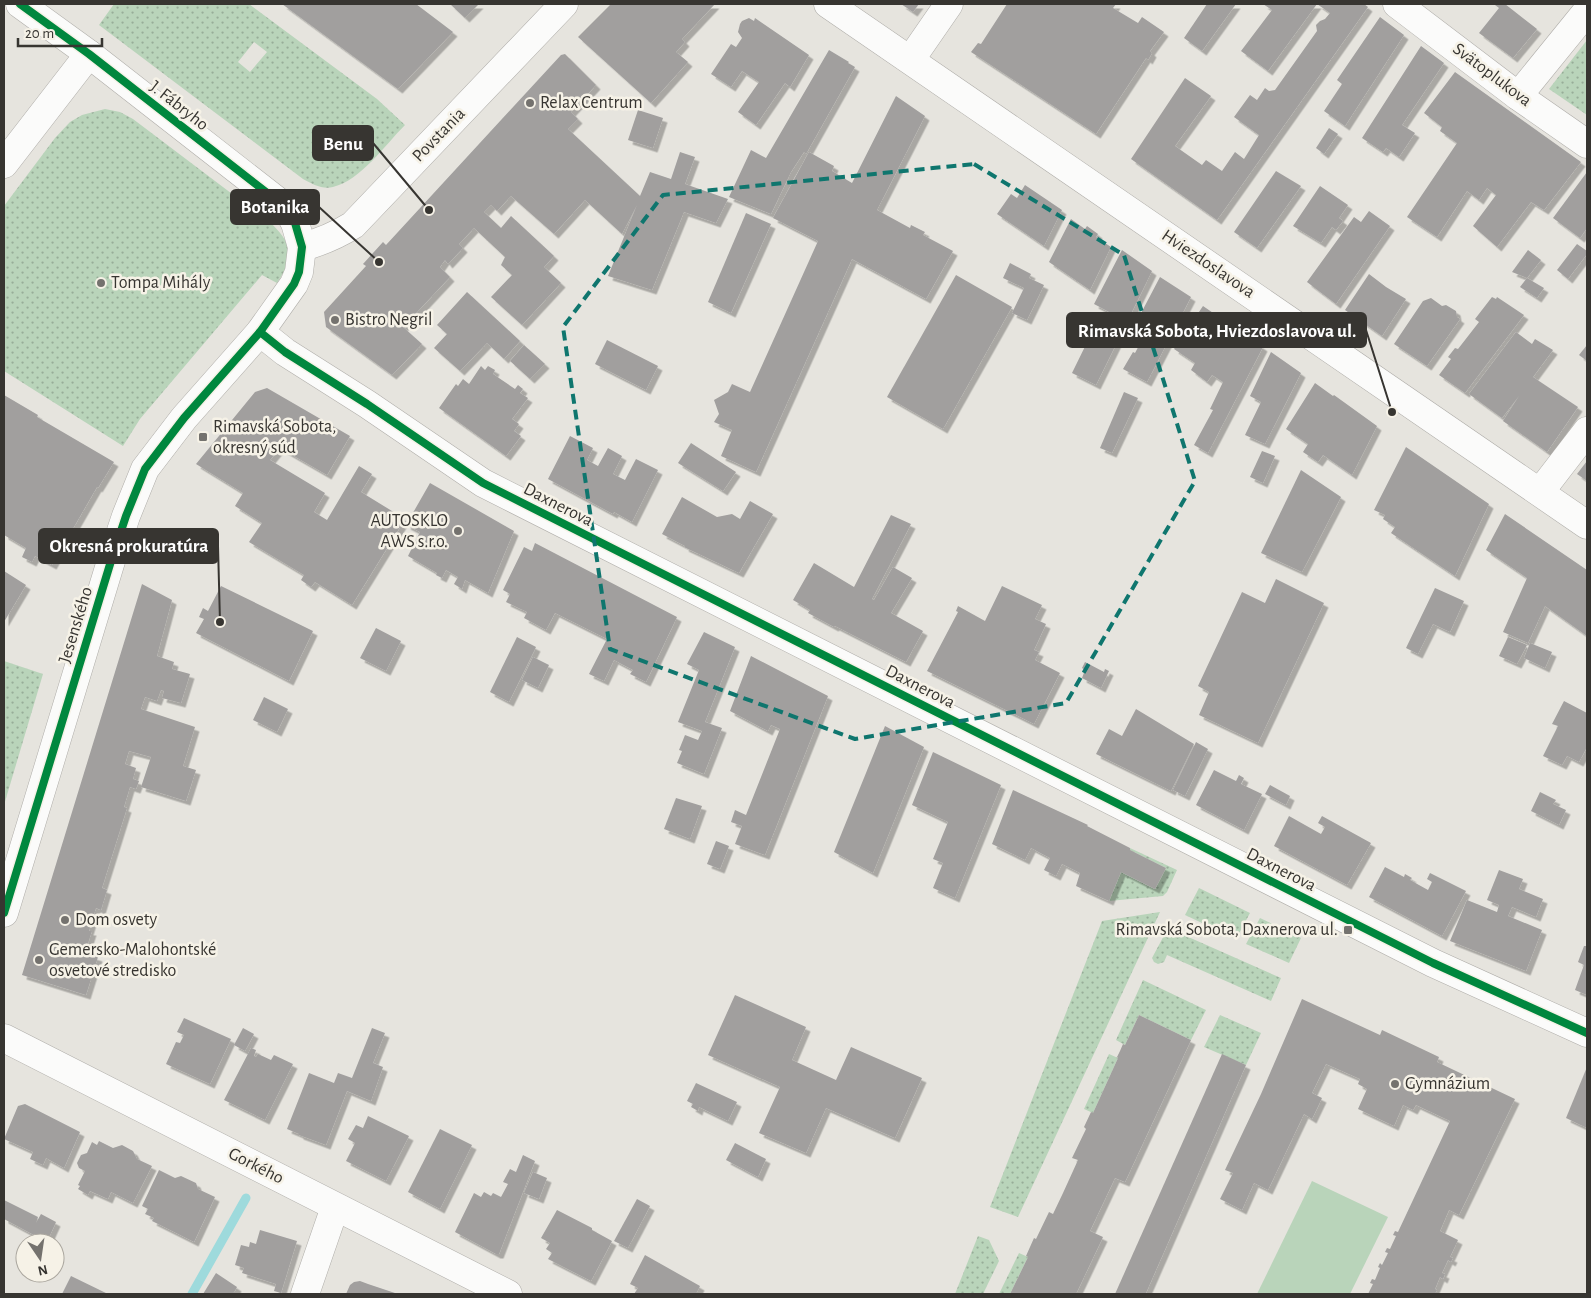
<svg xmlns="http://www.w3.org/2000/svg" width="1591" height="1298" viewBox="0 0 1591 1298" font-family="'Alegreya Sans',sans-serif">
  <defs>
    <pattern id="grass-dots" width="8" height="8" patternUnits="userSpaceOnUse" patternTransform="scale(1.25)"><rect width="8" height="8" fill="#b9d4ba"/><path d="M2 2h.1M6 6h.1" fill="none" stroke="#97ad98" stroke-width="1.8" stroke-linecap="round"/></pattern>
    <filter id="shadow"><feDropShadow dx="4.5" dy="4.5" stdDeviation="0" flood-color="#0004"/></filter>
  </defs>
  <rect width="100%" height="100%" fill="#e6e4de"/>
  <g fill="url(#grass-dots)" fill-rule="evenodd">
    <path d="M114 4H249L377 99 405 125C385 145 361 180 333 187 323 190 312 184 303 179L99 25ZM254 42 267 52 250 72 238 62Z"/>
    <polygon points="1587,40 1587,115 1549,89"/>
    <path d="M105 109 120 112 133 119 272 224C294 247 295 256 277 283L262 275 140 419 123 446 4 371V206L55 138 70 122 82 115Z"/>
    <polygon points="4,661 43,674 4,805"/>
    <polygon points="1130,848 1177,870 1167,892 1163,896 1109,901 1121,872 1155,889 1166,868 1130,850"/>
    <polygon points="1199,888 1250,913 1236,939 1185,915"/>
    <polygon points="1160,912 1018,1217 990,1207 1102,921"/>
    <polygon points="1260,918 1301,938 1289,963 1246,944"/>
    <polygon points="1168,928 1281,978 1271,1001 1167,955 1164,962 1158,964 1154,962 1152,958"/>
    <polygon points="1143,980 1206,1010 1191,1040 1139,1015 1125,1045 1116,1040"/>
    <polygon points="1220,1015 1261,1033 1246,1065 1204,1047"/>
    <polygon points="1109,1054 1118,1058 1093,1113 1084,1109"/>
    <polygon points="978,1236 989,1240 999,1261 983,1294 955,1294"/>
    <polygon points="1019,1253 1028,1257 1010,1294 999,1294"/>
  </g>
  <polygon fill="#b9d4ba" points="1312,1181 1388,1217 1350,1294 1257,1294"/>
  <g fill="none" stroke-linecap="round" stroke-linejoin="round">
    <polyline stroke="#9edadc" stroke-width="9" points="192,1294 246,1198"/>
  </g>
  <g fill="#a19f9e" filter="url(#shadow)">
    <polygon points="282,4 416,4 453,32 398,89"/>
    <polygon points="450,4 479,4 465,18"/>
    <polygon points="611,4 715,4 682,39 685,42 676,52 688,62 651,103 578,37"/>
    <polygon points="901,4 919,4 913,12"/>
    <polygon points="1007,4 1116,4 1113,8 1138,23 1142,17 1164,32 1150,51 1152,53 1148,60 1146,58 1096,134 971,52 978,43 981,44"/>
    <polygon points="1207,4 1236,4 1202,51 1184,38"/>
    <polygon points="1263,4 1364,4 1368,7 1217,220 1131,159 1185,78 1211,96 1175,146 1202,165 1206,160 1222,171 1235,152 1244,159 1259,135 1234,117 1250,95 1257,100 1265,88 1269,91 1275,90 1317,31 1316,25 1320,21 1325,19 1330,13 1317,4 1268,71 1241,51 1272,10"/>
    <polygon points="1496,4 1505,4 1537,29 1513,58 1479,33 1499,8 1495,5"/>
    <polygon points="1380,17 1404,35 1345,126 1324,111 1342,84 1337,80"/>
    <polygon points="749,18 754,21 755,18 809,55 790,87 785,83 756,125 738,112 759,82 742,71 731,87 711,74 731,44 736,47 742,38 738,32 740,24 742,21"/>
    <polygon points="1421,46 1444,63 1402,125 1415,133 1399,157 1386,148 1383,152 1362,138"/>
    <polygon points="829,50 849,62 848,63 855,67 806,154 804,152 791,172 771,214 729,197 751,150 766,158"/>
    <polygon points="565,54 596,85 571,112 578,119 568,129 640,196 650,172 671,179 680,152 695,157 685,184 728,199 716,223 684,212 652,290 608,276 637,205 622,234 585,200 554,234 511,196 497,211 491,205 484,212 501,228 511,216 554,256 544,267 561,283 522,325 491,297 512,275 501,265 505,257 474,228 459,244 463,248 448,264 445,260 440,267 450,277 403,327 422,344 392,375 326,327 324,312 366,266 363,264 383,242 386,245 561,55"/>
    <polygon points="1455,72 1581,162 1544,210 1531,202 1497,247 1473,226 1496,195 1487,188 1479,200 1467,191 1437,237 1407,217 1457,143 1440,131 1442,127 1424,113"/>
    <polygon points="896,96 925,116 877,210 910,228 911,225 925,232 923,235 953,251 926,299 852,259 756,472 721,456 732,430 714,422 719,414 714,400 728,392 732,384 750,392 818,241 773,218 809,152 834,166 832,171 852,183"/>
    <polygon points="638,110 663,118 653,148 628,140"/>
    <polygon points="1329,128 1338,134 1324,154 1316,148"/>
    <polygon points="1276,171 1301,186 1257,248 1234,232"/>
    <polygon points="1587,172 1587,228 1580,238 1553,218"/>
    <polygon points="1025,185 1062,210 1044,246 997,214 1011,194 1017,198"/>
    <polygon points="1320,186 1348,205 1339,218 1343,221 1336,230 1332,227 1321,243 1293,226"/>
    <polygon points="1369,211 1390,226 1336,304 1307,282 1354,217 1361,222"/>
    <polygon points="746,213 771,224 731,313 708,302"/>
    <polygon points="1071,219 1085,229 1087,226 1098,234 1096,237 1111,247 1090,290 1049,262"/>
    <polygon points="1577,244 1587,251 1587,254 1568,279 1557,270"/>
    <polygon points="1122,250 1152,271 1096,385 1072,373 1098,320 1108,325 1113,314 1094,304"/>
    <polygon points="1528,250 1541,260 1527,278 1512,272"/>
    <polygon points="1010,263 1031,274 1029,278 1044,285 1027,320 1012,313 1024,288 1003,278"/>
    <polygon points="1369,274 1386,287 1406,299 1382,336 1345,310"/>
    <polygon points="956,275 1012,307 943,429 887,397"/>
    <polygon points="1160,277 1191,297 1147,382 1123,369 1133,352 1135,353 1151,323 1139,317"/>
    <polygon points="1527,278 1544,288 1537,298 1520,287"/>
    <polygon points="467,292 520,341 504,359 487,343 460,371 434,348 447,334 437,325"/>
    <polygon points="1492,297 1496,299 1497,297 1524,315 1465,393 1439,375 1451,359 1448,357 1455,348 1458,349 1479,322 1475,319"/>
    <polygon points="1431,298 1442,306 1446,305 1456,311 1457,317 1460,319 1427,366 1394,344 1423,301"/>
    <polygon points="1203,306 1263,347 1208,453 1194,445 1213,410 1210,409 1223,382 1212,375 1207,382 1191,370 1195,363 1174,349"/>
    <polygon points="1516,332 1532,344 1535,339 1553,350 1533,377 1578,407 1547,452 1503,421 1519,396 1502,418 1469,394"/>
    <polygon points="607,340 658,366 646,390 595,364"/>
    <polygon points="524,345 545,364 530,379 510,361"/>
    <polygon points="1587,345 1587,361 1579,355"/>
    <polygon points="1271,352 1301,373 1265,444 1245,435 1261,402 1250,396"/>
    <polygon points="481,366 485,370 488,366 495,370 493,374 515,389 518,385 523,389 520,393 528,398 512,419 519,424 514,431 521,436 506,456 439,408 456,384 458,386 463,379 469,384"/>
    <polygon points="1315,383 1333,396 1334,395 1377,426 1352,475 1323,455 1318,462 1303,452 1308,444 1286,429"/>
    <polygon points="267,388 350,436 327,475 280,448 270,460 325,493 314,512 327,520 359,466 372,474 361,492 405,519 352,605 315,582 311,587 301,580 304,575 249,542 262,523 235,506 243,493 196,464 255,392"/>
    <polygon points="1124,392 1138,398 1112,453 1100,448"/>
    <polygon points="4,395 38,415 37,417 114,462 98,488 97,487 52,565 35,556 32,562 22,557 26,548 4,535"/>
    <polygon points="570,436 593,448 587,460 598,466 608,448 622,456 613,474 625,480 636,459 658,470 632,522 614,512 613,514 548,479"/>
    <polygon points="691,443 736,472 723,491 678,463"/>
    <polygon points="1406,447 1489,504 1455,576 1391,533 1395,527 1383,519 1385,515 1374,510"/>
    <polygon points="1262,451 1275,456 1263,483 1250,477"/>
    <polygon points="1587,461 1587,481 1577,474"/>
    <polygon points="1301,470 1341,497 1302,572 1261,553"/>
    <polygon points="430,483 514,531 488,593 465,580 462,589 454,584 458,577 446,570 442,578 436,575 437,573 408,556 420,532 406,525"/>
    <polygon points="682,497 717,517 732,514 740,519 750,501 773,514 739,573 684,547 685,546 662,534"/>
    <polygon points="1505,514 1587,570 1587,636 1545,606 1528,643 1503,632 1527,578 1486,550"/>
    <polygon points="891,515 911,524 872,599 874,600 893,567 912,578 891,613 923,631 906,662 835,626 834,627 808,613 810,610 793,600 814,563 854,587"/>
    <polygon points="535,543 677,617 646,682 630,674 633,670 614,660 604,681 589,674 607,639 555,613 546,630 524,618 527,612 506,602 510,594 503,590 524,547 532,551"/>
    <polygon points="4,571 26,585 4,622"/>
    <polygon points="1276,579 1324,603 1258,743 1199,715 1209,692 1198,686 1242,592 1265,603"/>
    <polygon points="142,584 172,600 157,656 174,662 172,669 190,674 181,703 162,698 164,691 161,690 157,701 145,697 141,709 195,727 183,766 196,770 186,801 141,787 151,757 129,751 125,764 136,768 133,779 139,781 136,789 130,787 124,807 127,808 102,888 107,890 101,910 96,908 89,931 92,931 85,953 98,957 86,995 22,975"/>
    <polygon points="221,586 313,631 289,681 196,633 204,619 199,617 203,608 208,611"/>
    <polygon points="1002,586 1042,605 1035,619 1046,624 1034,650 1039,652 1035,660 1060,673 1034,724 927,671 958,612 956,611 958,606 985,621"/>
    <polygon points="1435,588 1464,601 1450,632 1433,624 1418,654 1406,648"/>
    <polygon points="376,628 401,641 386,671 360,658"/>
    <polygon points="704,632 735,647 705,722 722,728 704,774 677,763 682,751 679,750 685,735 698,740 702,731 678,722 699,670 687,664"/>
    <polygon points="517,637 536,647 509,702 490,692"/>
    <polygon points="1508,637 1527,645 1517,664 1499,656"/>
    <polygon points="1530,643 1552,652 1545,668 1524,658"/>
    <polygon points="751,656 828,696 765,855 735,844 742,826 731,822 735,810 746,815 780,729 771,725 768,731 730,711"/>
    <polygon points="533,657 549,665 538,688 522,680"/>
    <polygon points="1085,662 1104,672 1105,669 1109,671 1101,688 1082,678 1085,670 1082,668"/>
    <polygon points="264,697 288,709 277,732 253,720"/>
    <polygon points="1564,701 1587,713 1587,747 1579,762 1567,756 1562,765 1543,756 1558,726 1552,724"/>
    <polygon points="1136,709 1194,744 1171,791 1096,754 1109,729 1122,736"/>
    <polygon points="885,726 924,747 873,873 834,852"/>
    <polygon points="1196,742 1208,749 1185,796 1173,790"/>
    <polygon points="933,752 1001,785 955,898 933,888 943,863 933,859 948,822 912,805"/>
    <polygon points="1214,770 1236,781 1239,775 1244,778 1241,784 1262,794 1244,830 1196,805"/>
    <polygon points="1270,785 1290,796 1286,805 1265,794"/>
    <polygon points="1013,790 1088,825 1087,826 1130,848 1130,850 1166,868 1155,889 1121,872 1109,901 1076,886 1080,873 1062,864 1056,876 1044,870 1050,858 1031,848 1025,860 992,844"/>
    <polygon points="1540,792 1556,800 1553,804 1566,810 1559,825 1531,811"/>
    <polygon points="676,798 702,806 690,839 664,829"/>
    <polygon points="1289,816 1321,834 1325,827 1318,823 1322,816 1371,843 1347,885 1274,846"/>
    <polygon points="716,841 729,846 720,869 707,864"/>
    <polygon points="1385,867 1404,877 1405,874 1412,878 1410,880 1428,890 1432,882 1427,879 1430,873 1466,891 1442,936 1369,897"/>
    <polygon points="1499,870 1523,879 1519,889 1543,899 1536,917 1512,907 1508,916 1542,930 1526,971 1450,941 1467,900 1497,912 1499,905 1487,900"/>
    <polygon points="1584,946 1587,946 1587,995 1575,990 1584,965 1578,962"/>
    <polygon points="735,995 806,1027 792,1060 836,1080 851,1047 922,1078 895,1138 826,1108 806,1153 759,1133 780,1087 708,1055"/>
    <polygon points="1302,999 1380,1035 1382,1030 1439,1057 1437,1062 1515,1099 1459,1215 1449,1210 1440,1231 1458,1240 1450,1257 1453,1258 1451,1262 1448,1260 1442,1273 1445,1274 1443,1279 1440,1277 1435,1289 1437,1290 1435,1294 1433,1293 1432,1294 1368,1294 1373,1284 1370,1283 1372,1279 1375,1280 1380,1268 1378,1267 1380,1263 1382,1265 1388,1253 1385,1252 1387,1248 1390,1249 1396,1236 1393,1235 1395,1231 1398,1232 1450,1121 1416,1105 1413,1110 1403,1105 1394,1126 1358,1109 1367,1089 1358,1084 1360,1079 1326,1064 1312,1093 1322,1098 1312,1119 1304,1114 1268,1190 1254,1183 1242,1210 1220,1199 1233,1173 1225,1170 1261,1094"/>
    <polygon points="1139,1015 1191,1040 1125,1182 1115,1178 1090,1231 1103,1237 1076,1294 1010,1294 1028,1257 1026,1256 1034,1238 1036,1239 1049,1212 1053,1214 1063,1193 1078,1160 1072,1158 1086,1129 1084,1127 1091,1112 1093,1113 1118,1058 1117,1057 1120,1051 1123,1044 1125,1045"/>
    <polygon points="184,1018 231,1039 210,1084 166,1064 176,1042 180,1043 184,1035 177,1032"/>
    <polygon points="243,1028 254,1034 245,1051 234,1045"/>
    <polygon points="372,1028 385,1033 373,1063 383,1067 371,1101 347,1091 326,1145 299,1135 299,1134 287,1129 309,1073 334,1083 338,1073 352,1078"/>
    <polygon points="251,1048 256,1050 254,1056 256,1057 258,1054 271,1060 274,1055 293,1064 265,1120 224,1100"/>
    <polygon points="1222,1054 1246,1065 1146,1293 1145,1294 1115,1294"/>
    <polygon points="1587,1067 1587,1128 1566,1118"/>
    <polygon points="696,1083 737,1102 728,1121 699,1107 698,1111 691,1107 693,1104 687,1101"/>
    <polygon points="25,1104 80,1132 64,1168 46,1158 43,1165 30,1159 33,1152 4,1139 18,1106"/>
    <polygon points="368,1116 409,1136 386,1181 346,1161 355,1143 348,1139 356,1125 363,1128"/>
    <polygon points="440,1129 472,1145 440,1209 408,1192"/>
    <polygon points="99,1141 113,1148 122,1145 133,1151 137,1159 152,1166 133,1203 111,1192 108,1199 90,1191 88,1195 78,1189 80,1186 78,1185 85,1171 79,1168 77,1163 81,1155 87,1153 92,1142 97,1145"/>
    <polygon points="735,1143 766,1159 758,1177 726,1160"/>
    <polygon points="523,1155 535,1161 499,1254 496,1254 455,1232 474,1193 481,1197 484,1192 491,1196 493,1193 501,1197 508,1184 503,1182 510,1169 516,1172"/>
    <polygon points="159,1170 175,1178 181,1176 196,1183 198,1189 215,1197 194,1242 152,1221 154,1218 145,1214 148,1209 142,1206"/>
    <polygon points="533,1172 547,1178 539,1199 524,1193"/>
    <polygon points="637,1199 650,1206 628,1248 614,1241"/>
    <polygon points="4,1200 38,1217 36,1223 41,1214 56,1222 47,1242 4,1219"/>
    <polygon points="557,1210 592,1228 592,1230 612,1241 591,1281 548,1259 552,1253 546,1249 550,1243 541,1238"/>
    <polygon points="260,1230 297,1241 281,1293 274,1291 276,1284 242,1273 244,1268 235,1265 241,1245 249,1247 250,1242 256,1244"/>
    <polygon points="645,1255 700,1286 696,1294 634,1294 638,1288 630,1284"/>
    <polygon points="216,1273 237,1287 233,1294 203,1294"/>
    <polygon points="71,1276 108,1294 62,1294"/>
    <polygon points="360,1281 368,1284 398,1294 346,1294 350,1285 354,1282"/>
  </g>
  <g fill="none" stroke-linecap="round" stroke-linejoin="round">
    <g stroke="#afada9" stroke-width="29">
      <g id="minor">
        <polyline points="828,4 1587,525"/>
        <polyline points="1397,4 1518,96 1587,144"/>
        <polyline points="911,59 949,4"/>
        <polyline points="1518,96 1587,11"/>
        <polyline points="4,164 89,54"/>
        <path d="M302 247C321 242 337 235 353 225L564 4"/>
        <polyline points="260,332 285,352 367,404 483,483 1433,963 1587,1033"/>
        <polyline points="1540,492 1587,431"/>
        <polyline points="4,913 111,561 126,516 145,469 184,418 260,332 294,284 299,272 302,247 295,223 289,212 280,203 89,54 20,4"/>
        <polyline points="4,1038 508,1294"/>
        <polyline points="305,1294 335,1207"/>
      </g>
    </g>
    <use href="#minor" stroke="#fbfbfa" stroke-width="28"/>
    <g stroke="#f6f2e7" stroke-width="11">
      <g id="cycleway">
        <polyline points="260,332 285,352 367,404 483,483 1433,963 1587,1033"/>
        <polyline points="4,913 111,561 126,516 145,469 184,418 260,332 294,284 299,272 302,247 295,223 289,212 280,203 89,54 20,4"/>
      </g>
    </g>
    <use href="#cycleway" stroke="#00873e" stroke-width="8"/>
  </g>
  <path fill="none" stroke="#0f766e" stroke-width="4" stroke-dasharray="10 6" stroke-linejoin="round" d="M974 164 1124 255 1195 481 1066 703 855 739 610 649 563 327 663 195Z"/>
  <g fill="#74726e" stroke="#f6f2e7" stroke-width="2">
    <circle cx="530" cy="103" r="5"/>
    <circle cx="101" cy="283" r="5"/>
    <circle cx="335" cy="320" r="5"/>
    <rect x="198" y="432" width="10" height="10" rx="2.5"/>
    <circle cx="458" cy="531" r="5"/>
    <circle cx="65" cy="920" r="5"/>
    <rect x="1343" y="925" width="10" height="10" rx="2.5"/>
    <circle cx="39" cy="960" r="5"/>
    <circle cx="1395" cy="1084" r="5"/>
  </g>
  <g text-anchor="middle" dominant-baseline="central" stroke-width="5" stroke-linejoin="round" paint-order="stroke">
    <g font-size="18" fill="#373531" stroke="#f6f2e7">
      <text transform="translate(1492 75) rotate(37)">Svätoplukova</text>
      <text transform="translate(179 106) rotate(38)">J. Fábryho</text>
      <text transform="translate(439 135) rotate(-46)">Povstania</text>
      <text transform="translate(1208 264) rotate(34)">Hviezdoslavova</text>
      <text transform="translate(558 505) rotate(27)">Daxnerova</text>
      <text transform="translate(76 625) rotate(-73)">Jesenského</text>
      <text transform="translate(920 687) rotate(27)">Daxnerova</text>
      <text transform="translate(1281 870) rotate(27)">Daxnerova</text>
      <text transform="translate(256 1166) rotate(27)">Gorkého</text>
    </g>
    <g font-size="18" fill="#373531" stroke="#f6f2e7" text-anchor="start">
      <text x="540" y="103">Relax Centrum</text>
      <text x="111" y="283">Tompa Mihály</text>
      <text x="345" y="320">Bistro Negril</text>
      <text x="213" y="427">Rimavská Sobota,<tspan x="213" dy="21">okresný súd</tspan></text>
      <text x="448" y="521" text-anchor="end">AUTOSKLO<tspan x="448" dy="21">AWS s.r.o.</tspan></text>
      <text x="75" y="920">Dom osvety</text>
      <text x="1338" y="930" text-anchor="end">Rimavská Sobota, Daxnerova ul.</text>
      <text x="49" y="950">Gemersko-Malohontské<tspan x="49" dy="21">osvetové stredisko</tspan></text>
      <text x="1405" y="1084">Gymnázium</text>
    </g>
  </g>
  <path fill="none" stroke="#373531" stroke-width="2" d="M429 210L373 143M379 262L319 207M1392 412L1366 330M220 622L218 546"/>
  <g fill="#373531" stroke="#f6f2e7" stroke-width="2">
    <circle cx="429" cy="210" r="5"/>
    <circle cx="379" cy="262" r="5"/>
    <circle cx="1392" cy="412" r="5"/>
    <circle cx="220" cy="622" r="5"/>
  </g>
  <g fill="#373531" stroke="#373531" stroke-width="2">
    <rect x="313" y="126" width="60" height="34" rx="5"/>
    <rect x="231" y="190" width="88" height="34" rx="5"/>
    <rect x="1067" y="313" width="299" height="34" rx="5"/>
    <rect x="39" y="529" width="179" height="34" rx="5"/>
  </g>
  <g font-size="19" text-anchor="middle" font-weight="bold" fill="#fff">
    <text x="343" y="150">Benu</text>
    <text x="275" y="213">Botanika</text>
    <text x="1217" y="337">Rimavská Sobota, Hviezdoslavova ul.</text>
    <text x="129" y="552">Okresná prokuratúra</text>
  </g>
  <rect width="1591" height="1298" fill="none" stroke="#373531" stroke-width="10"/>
  <g transform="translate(40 1258) rotate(167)"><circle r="24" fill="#f6f2e7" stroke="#aaa69e"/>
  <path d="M0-4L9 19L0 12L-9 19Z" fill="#74726e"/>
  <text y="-8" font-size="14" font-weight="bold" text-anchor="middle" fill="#373531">N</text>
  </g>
  <path d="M18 38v8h84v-8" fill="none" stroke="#373531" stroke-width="2.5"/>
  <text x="25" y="38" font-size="15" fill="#373531" stroke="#f6f2e7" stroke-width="4" paint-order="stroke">20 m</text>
</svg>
